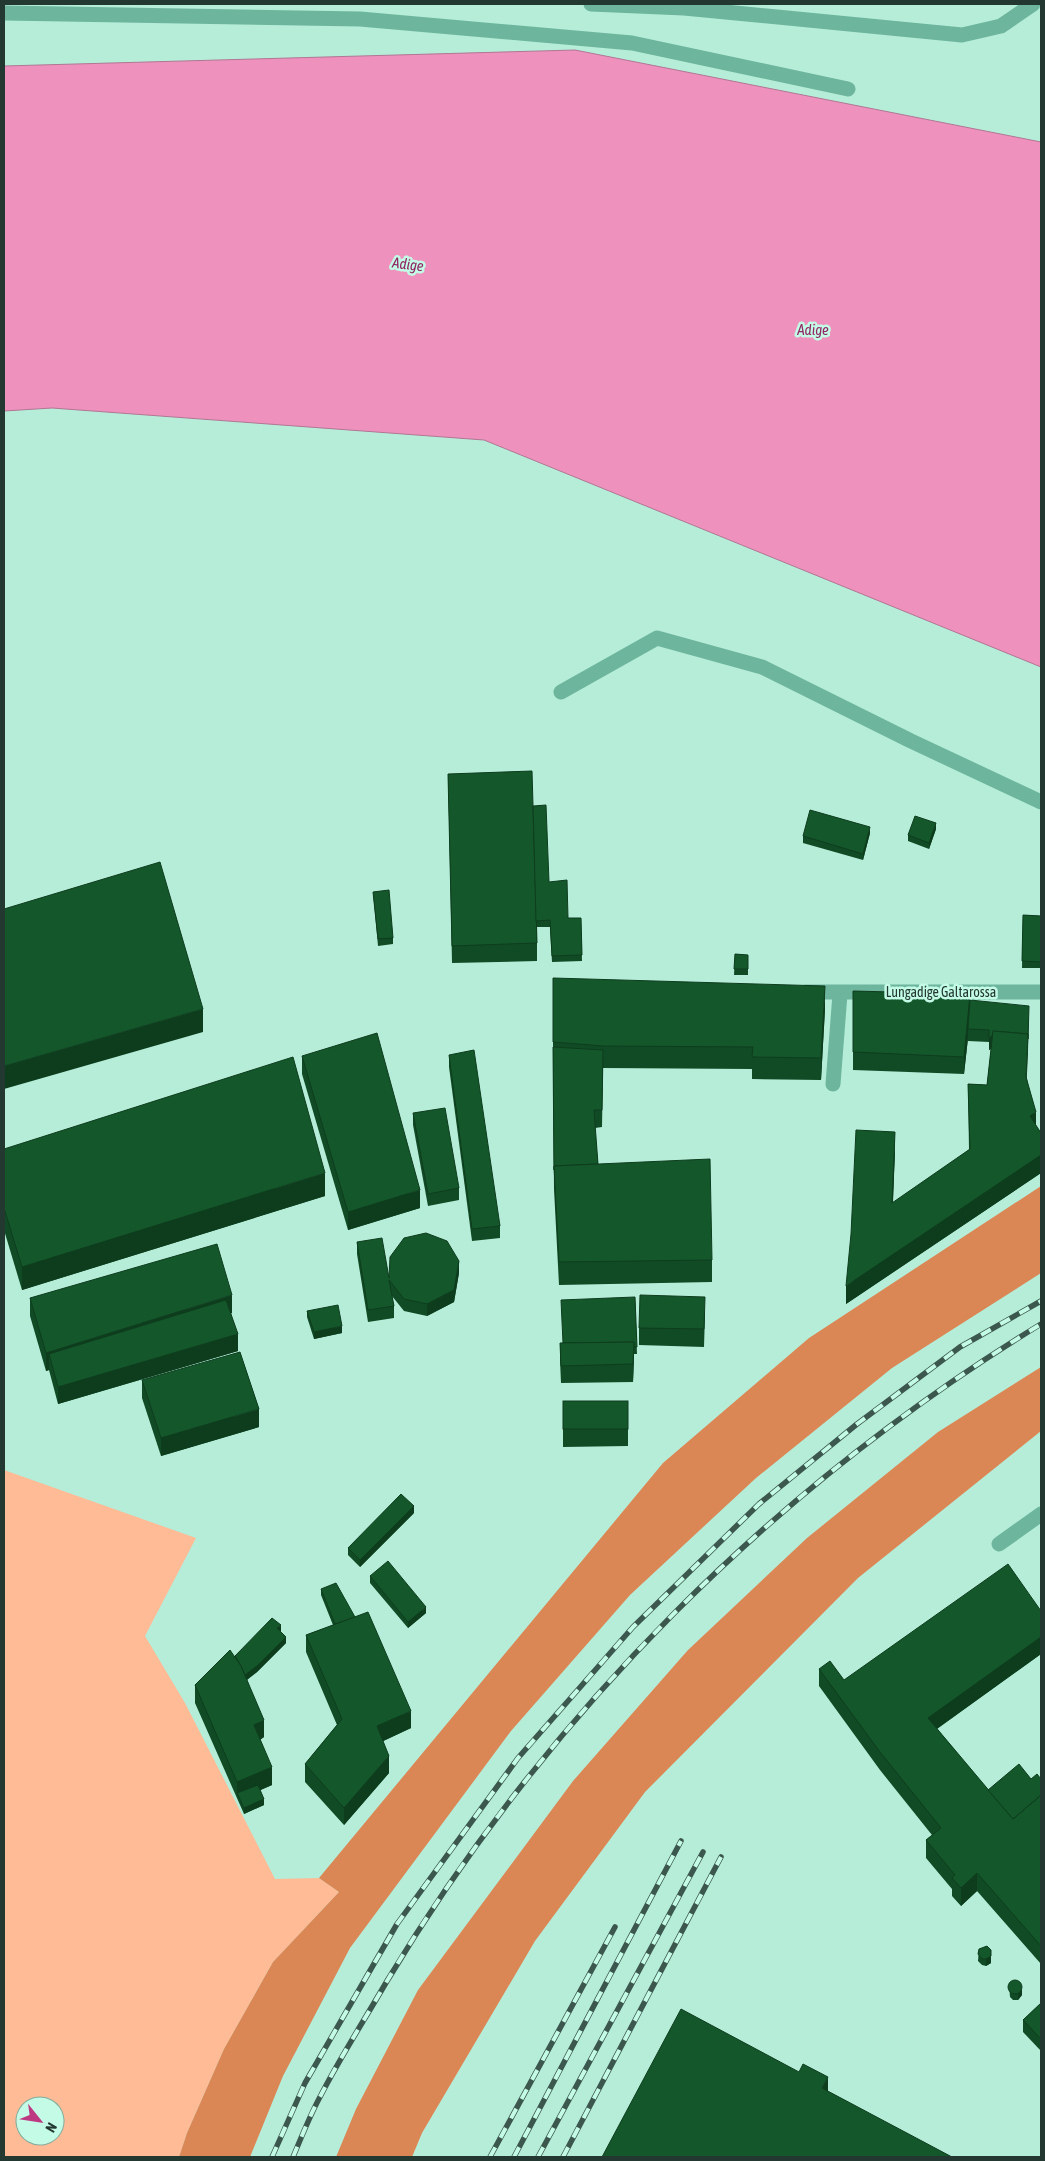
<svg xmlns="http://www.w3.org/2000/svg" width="1045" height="2161" viewBox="0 0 1045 2161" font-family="'Asap Condensed',sans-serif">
  <rect width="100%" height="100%" fill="#b6edd9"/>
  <path fill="#febb96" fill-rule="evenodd" d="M4 1470 196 1538 145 1636 185 1703 275 1879 319 1878 339 1892 273 1962 224 2049 187 2133 179 2157H4ZM25 2106H55V2136H25Z"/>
  <g fill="#db8755">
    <polygon points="1041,1186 1041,1273 892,1368 756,1478 630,1595 511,1731 350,1948 283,2076 250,2157 179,2157 187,2133 224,2049 273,1962 339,1892 319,1878 663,1463 809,1338"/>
    <polygon points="1041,1367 1041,1431 858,1578 645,1792 535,1941 422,2133 412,2157 336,2157 356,2109 418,1990 573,1781 688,1650 807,1538 938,1432"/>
  </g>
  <polygon fill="#ee91bd" stroke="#b17693" points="575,50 1041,142 1041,667 484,440 52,408 4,411 4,66"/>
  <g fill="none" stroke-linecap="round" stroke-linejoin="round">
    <g stroke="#6db69d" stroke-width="15">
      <polyline points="591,4 684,8 962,35 1001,26 1033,4"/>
      <polyline points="4,13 360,19 632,43 848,89"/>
      <polyline points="561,692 657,638 762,667 911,741 1041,802"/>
      <polyline points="806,992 1041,992"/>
      <polyline points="833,1084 840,994"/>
      <polyline points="999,1544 1041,1514"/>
    </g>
    <g stroke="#3c584e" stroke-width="5.5">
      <g id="rail">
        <polyline points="272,2157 305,2083 397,1924 518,1758 633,1627 759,1504 857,1424 960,1347 1041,1301"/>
        <path d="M293 2157C302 2136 310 2115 321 2095 341 2056 365 2019 387 1981 548 1713 774 1487 1041 1324"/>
        <polyline points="490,2157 615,1927"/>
        <polyline points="514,2157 681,1841"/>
        <polyline points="538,2157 703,1852"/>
        <polyline points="563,2157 721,1857"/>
      </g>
    </g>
    <use href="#rail" stroke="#c3fbe6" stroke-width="4" stroke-dasharray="11" stroke-linecap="butt"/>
  </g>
  <g fill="#114b25">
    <polygon points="448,774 533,806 549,882 568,918 581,918 582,961 552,962 550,927 537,927 537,961 452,963"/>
    <polygon points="936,829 929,849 908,841 908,835"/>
    <polygon points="870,833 863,860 803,843 803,836"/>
    <polygon points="373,892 393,938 393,944 378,946"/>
    <polygon points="1023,915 1041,916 1041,968 1022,968"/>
    <polygon points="735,954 748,955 748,975 734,975"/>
    <polygon points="553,978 825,1009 821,1080 752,1079 752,1069 603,1068 602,1127 595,1128 598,1164 712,1260 712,1282 559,1285 554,1189 553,1064"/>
    <polygon points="853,991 970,1000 1027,1079 1036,1126 1041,1133 1041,1173 846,1304 895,1150 893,1203 969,1150 968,1084 987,1085 991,1049 989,1050 989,1042 968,1041 968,1038 964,1074 853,1070"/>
    <polygon points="449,1055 500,1226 500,1238 472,1241 449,1067"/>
    <polygon points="302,1056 420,1208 348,1230 302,1074"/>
    <polygon points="413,1113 459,1188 459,1200 428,1206 413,1125"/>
    <polygon points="4,1149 325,1196 22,1290 4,1230"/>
    <polygon points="357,1242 389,1278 459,1273 454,1302 427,1316 404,1311 392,1296 394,1306 394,1318 368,1322 357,1254"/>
    <polygon points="635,1297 637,1354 634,1354 633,1382 561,1383 560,1360 560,1343 562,1343"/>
    <polygon points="30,1298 232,1313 231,1313 238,1351 58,1404 49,1370 46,1371 30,1316"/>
    <polygon points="307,1311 342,1333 314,1339 307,1317"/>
    <polygon points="705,1314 704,1347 639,1345 639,1328"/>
    <polygon points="142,1380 259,1427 161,1456 142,1398"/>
    <polygon points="563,1401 628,1401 628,1446 563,1447"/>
    <polygon points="414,1513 360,1567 348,1555 348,1548"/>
    <polygon points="370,1576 426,1613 408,1628 370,1583"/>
    <polygon points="321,1589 411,1728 383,1741 389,1773 344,1825 305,1782 305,1764 337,1725 306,1652 306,1635 333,1625 321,1595"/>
    <polygon points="1041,1611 1041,1654 937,1729 988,1790 1031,1779 1041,1779 1041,1964 977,1891 961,1906 952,1896 952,1889 926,1858 926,1840 932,1835 880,1770 819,1686 819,1669 844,1680"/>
    <polygon points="280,1631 286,1643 257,1672 247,1680 264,1737 260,1740 272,1785 260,1790 264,1805 244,1814 195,1703 195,1685 235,1656"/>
    <polygon points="979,1949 991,1950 991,1963 986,1966 982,1965 978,1961"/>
    <polygon points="1009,1985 1022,1995 1018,2000 1013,2000 1010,1997"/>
    <polygon points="1041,2003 1041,2051 1023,2032 1023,2020"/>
  </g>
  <g fill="#0e3d1e">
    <polygon points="936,823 936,829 929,849 929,843"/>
    <polygon points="870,827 870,833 863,860 863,854"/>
    <polygon points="825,986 825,1009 821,1080 821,1058"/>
    <polygon points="970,994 970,1012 968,1029 968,1038 964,1074 964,1057"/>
    <polygon points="1029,1006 1028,1052 1026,1095 1026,1077"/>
    <polygon points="203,1009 203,1032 4,1089 4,1066"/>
    <polygon points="993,1036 993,1048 989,1050 989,1038"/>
    <polygon points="1036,1112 1036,1129 1030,1116"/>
    <polygon points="895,1132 895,1150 892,1221 892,1203"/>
    <polygon points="1041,1155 1041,1173 846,1304 846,1286"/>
    <polygon points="325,1173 325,1196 22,1290 22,1267"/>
    <polygon points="420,1190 420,1208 348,1230 348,1212"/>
    <polygon points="459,1261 459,1273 454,1302 427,1316 427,1304"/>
    <polygon points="232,1295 232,1313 53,1368 49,1354 49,1370 46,1371 46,1353"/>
    <polygon points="342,1326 342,1333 314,1339 314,1332"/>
    <polygon points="238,1334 238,1351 58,1404 58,1387"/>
    <polygon points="634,1342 634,1360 633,1382 633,1364"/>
    <polygon points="259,1409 259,1427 161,1456 161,1438"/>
    <polygon points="414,1506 414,1513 360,1567 360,1560"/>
    <polygon points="426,1607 426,1613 408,1628 408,1622"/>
    <polygon points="281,1625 281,1631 277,1635 277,1628"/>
    <polygon points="286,1637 286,1643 257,1672 241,1684 241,1678"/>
    <polygon points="1041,1637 1041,1654 928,1735 928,1718"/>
    <polygon points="411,1711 411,1728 377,1744 377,1726"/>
    <polygon points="264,1720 264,1737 254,1743 254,1725"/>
    <polygon points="389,1756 389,1773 344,1825 344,1808"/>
    <polygon points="272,1767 272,1785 240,1799 237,1793 237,1782"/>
    <polygon points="264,1799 264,1805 244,1814 244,1808"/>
    <polygon points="977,1873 977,1891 961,1906 961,1888"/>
    <polygon points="991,1956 991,1963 986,1966 986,1959"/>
    <polygon points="1022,1989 1022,1995 1018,2000 1018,1993"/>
    <polygon points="828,2077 828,2095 822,2088"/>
  </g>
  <g fill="#14572b" stroke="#0e3d1e">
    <polygon points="532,771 537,943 452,946 448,774"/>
    <polygon points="546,805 549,882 567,880 568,918 581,918 582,955 552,956 550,920 536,921 533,806"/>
    <polygon points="810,810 870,827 863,854 803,836"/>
    <polygon points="915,816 936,823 929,843 908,835"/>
    <polygon points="160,862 203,1009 4,1066 4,909"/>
    <polygon points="389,890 393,938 378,939 373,892"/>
    <polygon points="1023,915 1041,916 1041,962 1022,961"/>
    <polygon points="735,954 748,955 748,969 734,969"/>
    <polygon points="553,978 825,986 821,1058 752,1057 753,1047 603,1046 553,1042"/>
    <polygon points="853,991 970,994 964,1057 853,1052"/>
    <polygon points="970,1000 1029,1006 1028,1039 1028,1034 993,1031 992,1036 989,1038 989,1030 968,1029"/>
    <polygon points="993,1031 1028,1034 1026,1077 1036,1112 1030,1116 1041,1133 1041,1155 846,1286 851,1234 856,1130 895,1132 892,1203 970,1149 968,1084 987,1085"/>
    <polygon points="377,1033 420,1190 348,1212 302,1056"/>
    <polygon points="553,1047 603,1050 602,1110 594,1110 598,1164 554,1166 554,1170"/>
    <polygon points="474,1050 500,1226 472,1229 449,1055"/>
    <polygon points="293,1057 325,1173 22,1267 4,1208 4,1149"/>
    <polygon points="445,1108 459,1188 428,1194 413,1113"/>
    <polygon points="710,1159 712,1260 559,1262 554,1166"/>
    <polygon points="426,1233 447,1241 459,1261 454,1290 427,1304 404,1299 389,1280 394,1306 368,1310 357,1242 382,1238 389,1278 390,1257 404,1238"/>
    <polygon points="217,1244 232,1295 46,1353 30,1298"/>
    <polygon points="640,1295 705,1297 704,1329 639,1328"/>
    <polygon points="635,1297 637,1347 634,1347 634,1342 563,1343 561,1300"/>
    <polygon points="226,1300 238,1334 58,1387 49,1354"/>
    <polygon points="338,1305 342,1326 314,1332 307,1311"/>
    <polygon points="634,1342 633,1364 561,1366 560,1343"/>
    <polygon points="240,1352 259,1409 161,1438 142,1380"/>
    <rect x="563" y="1401" width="65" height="28"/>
    <polygon points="401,1494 414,1506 360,1560 348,1548"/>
    <polygon points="388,1561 426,1607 408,1622 370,1576"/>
    <polygon points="1008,1564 1041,1611 1041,1637 928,1718 1013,1819 1041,1795 1041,1946 977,1873 961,1888 952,1878 955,1875 926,1840 941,1828 880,1752 819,1669 830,1661 844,1680"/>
    <polygon points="336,1583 355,1617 335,1624 321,1589"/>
    <polygon points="368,1612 411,1711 377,1726 389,1756 344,1808 305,1764 342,1719 306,1635"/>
    <polygon points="272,1618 281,1625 277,1628 286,1637 257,1666 245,1675 241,1666 235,1656"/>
    <polygon points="230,1650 241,1666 264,1720 254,1725 272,1767 237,1782 195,1685"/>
    <polygon points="1019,1764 1031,1779 1037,1774 1041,1779 1041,1795 1013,1819 988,1790"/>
    <polygon points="258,1785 264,1799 244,1808 237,1793"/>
    <polygon points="987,1946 991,1950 991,1956 986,1959 982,1959 978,1954 979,1949"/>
    <circle cx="1015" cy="1987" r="7"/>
    <polygon points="1041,2003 1041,2039 1023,2020"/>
    <polygon points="681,2009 799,2072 803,2064 828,2077 822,2088 952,2157 602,2157"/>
  </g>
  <g text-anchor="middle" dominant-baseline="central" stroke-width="5" stroke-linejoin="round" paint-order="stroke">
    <g font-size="14" fill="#223830" stroke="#c3fbe6">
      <text x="941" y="992">Lungadige Galtarossa</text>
    </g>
    <g font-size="15" font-style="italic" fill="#902662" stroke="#c3fbe6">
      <text transform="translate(408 264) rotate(7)">Adige</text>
      <text x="813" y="329">Adige</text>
    </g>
  </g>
  <rect width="1045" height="2161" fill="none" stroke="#223830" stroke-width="10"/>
  <g transform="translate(40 2121) rotate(120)"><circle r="24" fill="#c3fbe6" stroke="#83ad9d"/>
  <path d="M0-4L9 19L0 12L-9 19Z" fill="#bd3a82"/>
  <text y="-8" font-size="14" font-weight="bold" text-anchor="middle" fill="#223830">N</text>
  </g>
</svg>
